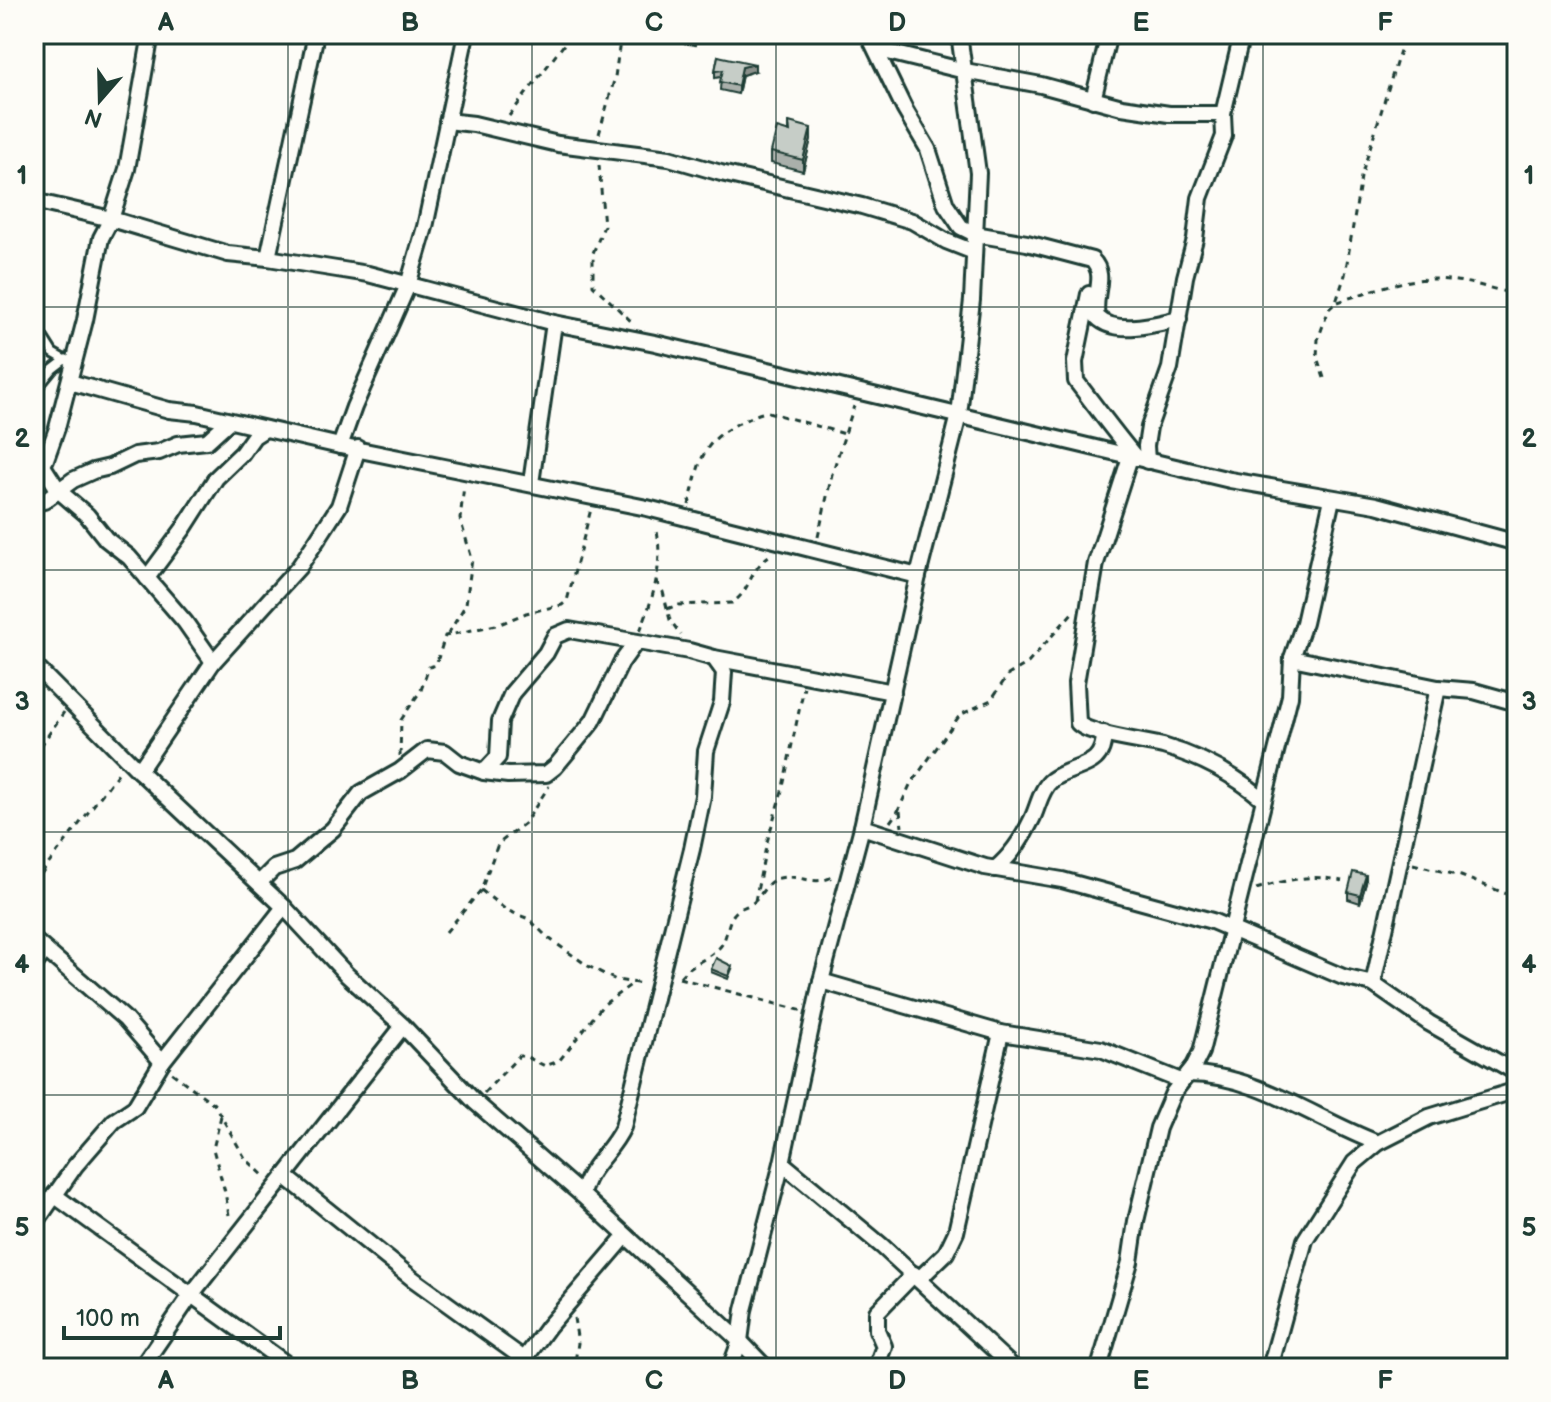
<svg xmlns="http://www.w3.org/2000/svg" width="1551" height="1402" viewBox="0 0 1551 1402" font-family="'Balsamiq Sans',sans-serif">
  <rect width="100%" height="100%" fill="#fdfcf7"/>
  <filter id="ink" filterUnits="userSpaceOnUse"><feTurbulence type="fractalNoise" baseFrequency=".0125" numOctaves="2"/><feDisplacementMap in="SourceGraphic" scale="16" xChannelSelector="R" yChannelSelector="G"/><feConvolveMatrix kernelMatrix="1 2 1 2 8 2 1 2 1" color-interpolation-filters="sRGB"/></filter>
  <g filter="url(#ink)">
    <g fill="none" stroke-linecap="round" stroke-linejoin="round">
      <g stroke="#1f3d34" stroke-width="13">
        <g id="lane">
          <polyline points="34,323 53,353 72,364"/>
          <polyline points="34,392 53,369 66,359"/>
        </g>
      </g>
      <g stroke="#1f3d34" stroke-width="20">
        <g id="street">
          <path d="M868 34 905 110 928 149 946 205 961 227 975 234 1027 243 1092 260C1108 276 1092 296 1097 317 1116 336 1156 324 1179 319"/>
          <polyline points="876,49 965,71 1041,85 1122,107 1169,114 1223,114"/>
          <polyline points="1093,100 1109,34"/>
          <polyline points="447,121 474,124 558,144 669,158 721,173 862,206 912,221 946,241 974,252"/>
          <polyline points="34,201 111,219 228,254 268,258 368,274 554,323 655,343 1230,480 1376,505 1517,543"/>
          <polyline points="268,258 316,34"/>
          <path d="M1089 294 1075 362 1076 381C1096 407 1115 433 1136 458"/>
          <polyline points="70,382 169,410 197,413 340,446 647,508 918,576"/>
          <polyline points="340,446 354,407 408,285 425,227 466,34"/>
          <path d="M1130 457 1096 563 1076 683 1078 723C1089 735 1143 741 1163 746 1201 757 1232 773 1263 799"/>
          <polyline points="1147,461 1146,446 1149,427 1170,368 1185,277 1195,239 1200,198 1224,136 1223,114 1242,34"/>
          <polyline points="43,466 59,491 87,515 106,539 129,557 185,622 213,662"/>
          <polyline points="34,481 46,459 57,428 85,320 101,238 111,219 127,169 151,34"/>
          <polyline points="531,483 554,323"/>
          <polyline points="34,503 44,501 73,480 93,471 110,467 135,455 159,452 178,444 207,441 229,421"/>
          <polyline points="147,578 184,528 216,478 242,453 254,436 265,429"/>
          <polyline points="1292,658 1438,688 1474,691 1517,703"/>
          <polyline points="34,665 139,771 284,907 347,975 403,1026 475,1102 582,1195 740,1341 766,1368"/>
          <polyline points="139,771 213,662 299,567 317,540 339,506 358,448"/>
          <polyline points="484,772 498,757 500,721 512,693 546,653 555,636 569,630 689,651 714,658 893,692"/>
          <polyline points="862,827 985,867 1062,880 1212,921 1343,977 1373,984 1429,1023 1517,1073"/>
          <path d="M995 869C1011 856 1023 838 1032 819 1038 807 1041 788 1052 780 1074 763 1104 771 1104 733"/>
          <polyline points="259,883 274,868 295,861 333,829 361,793 400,771 427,750 445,752 459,763 484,772 508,775 546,774 555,767 593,721 621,663 636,642"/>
          <polyline points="34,940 125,1019 162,1062"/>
          <polyline points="34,965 45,951"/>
          <polyline points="821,981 1001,1033 1101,1049 1181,1081"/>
          <polyline points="1373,984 1438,688"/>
          <path d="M1188 1074C1257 1074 1316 1120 1378 1143"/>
          <polyline points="782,1163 882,1246 1014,1368"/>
          <polyline points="285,1176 413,1279 524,1359"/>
          <polyline points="54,1195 292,1368"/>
          <path d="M582 1195C588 1165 611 1154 623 1127L692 849 703 796 706 751 722 702 724 672 714 658"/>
          <polyline points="34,1225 75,1166 114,1121 135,1107 162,1062 284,907"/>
          <polyline points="919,1279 946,1253 956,1232 1001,1033"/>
          <polyline points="141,1368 191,1295 403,1026"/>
          <polyline points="518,1368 548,1327 625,1237"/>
          <polyline points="730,1368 740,1341 744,1310 782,1163 821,981 862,827 918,576 959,415 972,300 978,173 959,34"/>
          <polyline points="876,1368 884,1346 877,1330 877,1312 914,1274"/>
          <polyline points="1099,1368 1130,1262 1136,1221 1158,1128 1173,1093 1194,1066 1201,1052 1290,696 1292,658 1304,623 1332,499"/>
          <polyline points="1270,1368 1305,1240 1354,1163 1378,1143 1429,1117 1517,1090"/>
        </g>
      </g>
      <g stroke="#1f3d34" stroke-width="3" stroke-dasharray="6 6" stroke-linecap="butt">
        <polyline points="509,116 572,34"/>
        <polyline points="599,134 615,77 621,34"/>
        <polyline points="599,165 604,226 593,253 593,285 634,324"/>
        <path d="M1338 302C1368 292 1403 278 1436 279 1464 280 1490 288 1517 295"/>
        <polyline points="1324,378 1317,357 1318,339 1329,309 1336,302 1345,275 1361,177 1405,34"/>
        <path d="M689 505C699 465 699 443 739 423 749 419 757 413 768 412L845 434"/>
        <polyline points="818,537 832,474 854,406"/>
        <polyline points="656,581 663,592 670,620 681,635"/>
        <path d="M667 609 677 605 732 603C752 590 748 569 772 554"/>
        <path d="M640 631C654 596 664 563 656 526"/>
        <polyline points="448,634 466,604 472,559 460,519 464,486"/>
        <polyline points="34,756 64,712"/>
        <polyline points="400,756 401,720 421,690 429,667 436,665 445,636 500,624 526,613 562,605 567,601 591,509"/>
        <polyline points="900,811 902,827"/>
        <polyline points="890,822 898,811 910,785 960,715 991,700 1008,675 1028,663 1072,613"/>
        <polyline points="1413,864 1461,876 1517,898"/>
        <polyline points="34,883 119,772"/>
        <path d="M1256 889C1287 880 1311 873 1342 881"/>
        <polyline points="481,890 506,910 529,919 547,937 588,966 616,980 644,984"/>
        <polyline points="755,901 767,842 783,787 804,687"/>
        <polyline points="446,932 481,890 498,844 525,823 549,786"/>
        <path d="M680 977C691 963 706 961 719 948 728 939 726 924 734 914 739 907 749 907 755 901 763 893 765 884 776 879 797 871 816 890 836 874"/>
        <polyline points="679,978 803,1011"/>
        <polyline points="172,1073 214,1104 245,1158 266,1178"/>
        <polyline points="484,1093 519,1056 525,1056 545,1066 559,1061 603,1005 632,984"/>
        <polyline points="221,1116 213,1149 225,1192 230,1221"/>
        <polyline points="574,1318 578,1343 574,1368"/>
      </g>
      <use href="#lane" stroke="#fdfcf7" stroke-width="7"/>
      <use href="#street" stroke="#fdfcf7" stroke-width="14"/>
    </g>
    <g fill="#aab0ab" stroke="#1f3d34" stroke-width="2">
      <polygon points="682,34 696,34 695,45 682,43"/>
      <polygon points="718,56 755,71 742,75 738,94 720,90 721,77 715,78 715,71"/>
      <polygon points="789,122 811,139 803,171 771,163 771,152 789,131"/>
      <polygon points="1366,883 1360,903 1348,899 1348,892"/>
      <polygon points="711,969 732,969 728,979 711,972"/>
    </g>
    <g fill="#8b908b" stroke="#1f3d34" stroke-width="2">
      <polygon points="755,64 755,71 742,75 738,94 738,86 742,67"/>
      <polygon points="811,128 811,139 803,171 803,160"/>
      <polygon points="1366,875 1366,883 1360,903 1360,895"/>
    </g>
    <g fill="#c6cdc7" stroke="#1f3d34" stroke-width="2">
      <polygon points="682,34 696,34 695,37 682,36"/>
      <polygon points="718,56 755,64 742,67 738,86 720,82 723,70 715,71"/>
      <polygon points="789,122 811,128 803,160 771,152 777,128 790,132"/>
      <polygon points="1353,872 1366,875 1360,895 1348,892"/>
      <polygon points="716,958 732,966 728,976 711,969"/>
    </g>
  </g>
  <path fill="none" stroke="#1f3d34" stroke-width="2" stroke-opacity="0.55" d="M288 34V1368M532 34V1368M776 34V1368M1019 34V1368M1263 34V1368M34 307H1517M34 570H1517M34 832H1517M34 1095H1517"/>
  <rect width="1551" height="1402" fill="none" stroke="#fdfcf7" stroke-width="88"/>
  <g transform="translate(100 100) rotate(200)" stroke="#fdfcf7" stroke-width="6" paint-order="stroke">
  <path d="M0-6L14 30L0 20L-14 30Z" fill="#1f3d34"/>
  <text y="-12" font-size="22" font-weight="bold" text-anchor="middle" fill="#1f3d34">N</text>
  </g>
  <path d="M64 1326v12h216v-12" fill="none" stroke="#1f3d34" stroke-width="4"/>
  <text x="76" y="1326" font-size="24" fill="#1f3d34" stroke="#fdfcf7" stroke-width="6" paint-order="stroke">100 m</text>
  <rect x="44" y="44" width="1463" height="1314" fill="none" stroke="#1f3d34" stroke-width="3"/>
  <g font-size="26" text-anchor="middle" font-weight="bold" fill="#1f3d34">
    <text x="166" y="31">A</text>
    <text x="410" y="31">B</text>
    <text x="654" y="31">C</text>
    <text x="897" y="31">D</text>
    <text x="1141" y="31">E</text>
    <text x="1385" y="31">F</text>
    <text x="22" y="184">1</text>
    <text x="1529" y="184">1</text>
    <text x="22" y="447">2</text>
    <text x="1529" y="447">2</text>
    <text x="22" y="710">3</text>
    <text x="1529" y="710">3</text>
    <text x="22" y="973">4</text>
    <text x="1529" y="973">4</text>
    <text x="22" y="1236">5</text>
    <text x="1529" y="1236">5</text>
    <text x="166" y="1389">A</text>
    <text x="410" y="1389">B</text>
    <text x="654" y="1389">C</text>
    <text x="897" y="1389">D</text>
    <text x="1141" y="1389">E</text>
    <text x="1385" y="1389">F</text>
  </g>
</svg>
